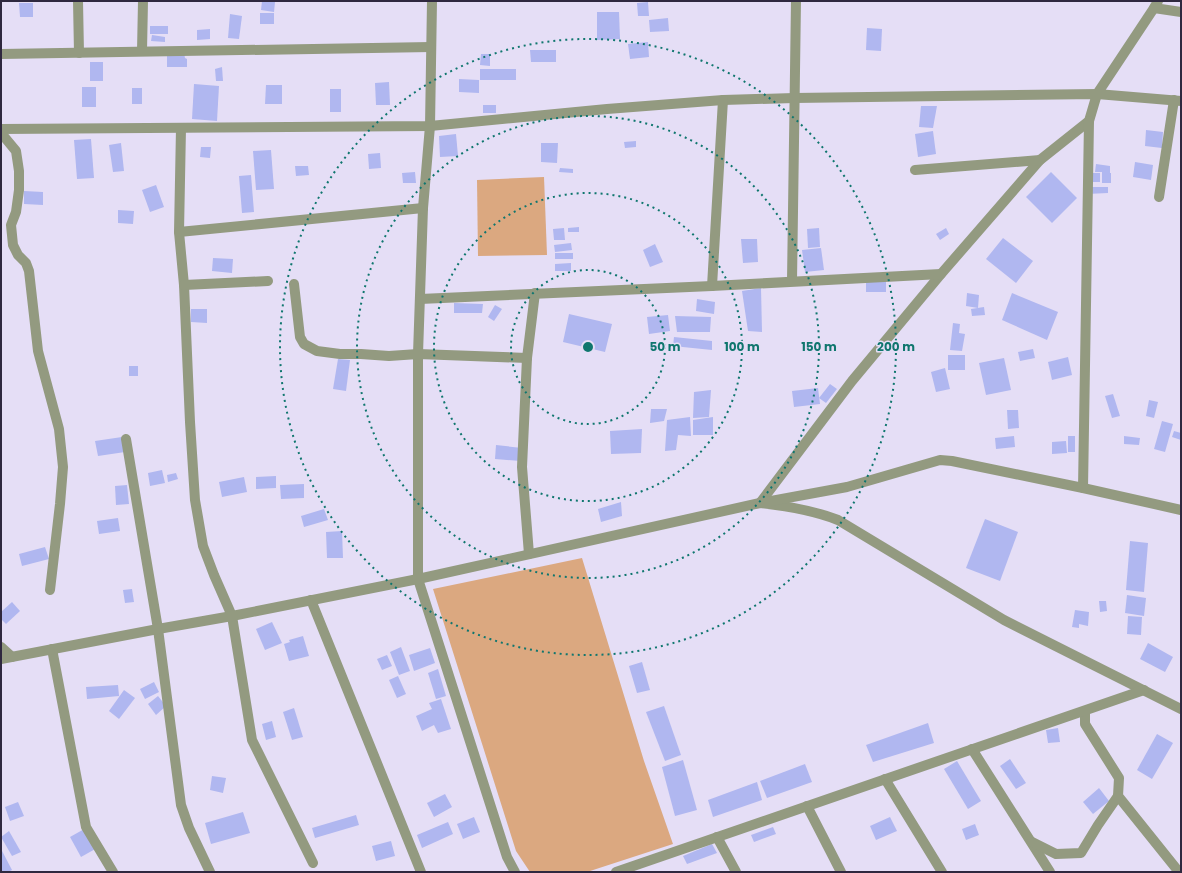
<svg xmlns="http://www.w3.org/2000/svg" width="1182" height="873" viewBox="0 0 1182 873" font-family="Poppins,sans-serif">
  <rect width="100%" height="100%" fill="#e5def6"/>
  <g fill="#dba880">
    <polygon points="544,177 547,255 478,256 477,180"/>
    <polygon points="582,558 644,761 673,844 587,872 530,872 516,851 433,589"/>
  </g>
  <g fill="#b0b7f0">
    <polygon points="262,1 275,2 274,12 261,10"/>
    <polygon points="648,2 649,16 638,16 637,3"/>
    <polygon points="19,3 33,3 33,17 20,17"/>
    <polygon points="597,12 619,12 620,39 597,40"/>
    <rect x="260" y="13" width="14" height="11"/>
    <polygon points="230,14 242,16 239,39 228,38"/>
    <polygon points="668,18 669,31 650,32 649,20"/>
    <rect x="150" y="26" width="18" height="8"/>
    <polygon points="867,28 882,29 881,51 866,50"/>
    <polygon points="210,29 210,39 197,40 197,30"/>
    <polygon points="152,35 165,37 165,42 151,41"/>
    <polygon points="648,42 649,57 630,59 628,44"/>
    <polygon points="530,50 556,50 556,62 531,62"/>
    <polygon points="167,53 184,53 185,58 187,59 187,67 167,67"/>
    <polygon points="481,54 490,54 490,66 480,65"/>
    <rect x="90" y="62" width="13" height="19"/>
    <polygon points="222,67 223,81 216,81 215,69"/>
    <rect x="480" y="69" width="36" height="11"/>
    <polygon points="459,79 479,80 479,93 459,92"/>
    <polygon points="389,82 390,105 376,105 375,83"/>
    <polygon points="194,84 219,86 217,121 192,119"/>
    <polygon points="266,85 282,85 282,104 265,104"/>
    <rect x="82" y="87" width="14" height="20"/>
    <rect x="132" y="88" width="10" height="16"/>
    <rect x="330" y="89" width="11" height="23"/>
    <rect x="483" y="105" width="13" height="8"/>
    <polygon points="921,106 937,106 933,128 919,127"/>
    <polygon points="1146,130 1163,132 1162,148 1145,146"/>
    <polygon points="933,131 936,154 918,157 915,134"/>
    <polygon points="456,134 458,156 440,157 439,136"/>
    <polygon points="91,139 94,178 77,179 74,140"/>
    <polygon points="636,141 636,147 625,148 624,142"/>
    <polygon points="121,143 124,171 113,172 109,145"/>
    <polygon points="541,143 558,143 557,163 541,162"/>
    <polygon points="201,147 211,147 210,158 200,157"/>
    <polygon points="271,150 274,189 256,190 253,151"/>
    <polygon points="380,153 381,168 369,169 368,154"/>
    <polygon points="1135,162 1153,165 1151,180 1133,177"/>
    <polygon points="1096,164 1110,166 1110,173 1111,173 1111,183 1102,183 1102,172 1095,172"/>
    <polygon points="295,166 308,166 309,175 296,176"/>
    <polygon points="560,168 573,169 573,173 559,172"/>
    <polygon points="415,172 416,183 403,183 402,173"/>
    <polygon points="1051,172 1077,198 1052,223 1026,197"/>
    <polygon points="1091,173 1100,173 1100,182 1090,182"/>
    <polygon points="251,175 254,212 242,213 239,176"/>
    <polygon points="156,185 164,207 150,212 142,190"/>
    <polygon points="1087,187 1108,187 1108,193 1087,194"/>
    <polygon points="24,191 43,192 43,205 24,204"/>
    <polygon points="118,210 134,211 133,224 118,223"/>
    <polygon points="579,227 579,232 568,232 568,228"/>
    <polygon points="564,228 565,240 554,240 553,229"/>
    <polygon points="819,228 820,247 808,248 807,229"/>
    <polygon points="946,228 949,234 940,240 936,234"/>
    <polygon points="1003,238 1033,261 1016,283 986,259"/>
    <polygon points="741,239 757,239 758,262 743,263"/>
    <polygon points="571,243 572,250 555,252 554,245"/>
    <polygon points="655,244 663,262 650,267 643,250"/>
    <polygon points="821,248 824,270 805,272 802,250"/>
    <rect x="555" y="253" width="18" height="6"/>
    <polygon points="213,258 233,259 232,273 212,271"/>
    <polygon points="571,263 571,271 555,271 555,264"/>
    <rect x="866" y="281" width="20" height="11"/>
    <polygon points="761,288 762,332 748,331 742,291"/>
    <polygon points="967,293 979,295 978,308 966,306"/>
    <polygon points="1012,293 1058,312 1047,340 1002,320"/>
    <polygon points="697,299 715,302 714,314 696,311"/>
    <polygon points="454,303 483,304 482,313 454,313"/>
    <polygon points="495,305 502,309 494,321 488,317"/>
    <polygon points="984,307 985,315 972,316 971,309"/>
    <polygon points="191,309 207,309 207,323 191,322"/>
    <polygon points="569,314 612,324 605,352 563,342"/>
    <polygon points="668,315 670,331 649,334 647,317"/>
    <polygon points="675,316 711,317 710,332 677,332"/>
    <polygon points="953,323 960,324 959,333 965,334 962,351 950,350"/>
    <polygon points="674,337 712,341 712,350 673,346"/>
    <polygon points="1033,349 1035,358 1020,361 1018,352"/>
    <rect x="948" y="355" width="17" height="15"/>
    <polygon points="1068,357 1072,375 1052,380 1048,362"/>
    <polygon points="1004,358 1011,390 986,395 979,363"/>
    <polygon points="338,359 350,360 346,391 333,389"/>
    <rect x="129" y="366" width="9" height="10"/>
    <polygon points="945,368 950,389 936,392 931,372"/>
    <polygon points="830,384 837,389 826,403 819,398"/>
    <polygon points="818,388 820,404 794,407 792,391"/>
    <polygon points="711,390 709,417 693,418 694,392"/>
    <polygon points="1113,394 1120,416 1112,418 1105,396"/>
    <polygon points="1149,400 1158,402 1154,418 1146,416"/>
    <polygon points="651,409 667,409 664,421 650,423"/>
    <polygon points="1007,410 1018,410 1019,428 1008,429"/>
    <polygon points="690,417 691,436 678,435 676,450 665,451 667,420"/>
    <polygon points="713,417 713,435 693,435 693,420"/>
    <polygon points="1162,421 1173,424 1165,452 1154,449"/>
    <polygon points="642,429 641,453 611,454 610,431"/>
    <polygon points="1174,431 1181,433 1181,440 1172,437"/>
    <polygon points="1014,436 1015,447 996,449 995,438"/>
    <rect x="1068" y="436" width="7" height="16"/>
    <polygon points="1124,436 1140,438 1139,445 1124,444"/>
    <polygon points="122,437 125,452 98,456 95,441"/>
    <polygon points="1066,441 1067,453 1052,454 1052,442"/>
    <polygon points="496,445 522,448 521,461 495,459"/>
    <polygon points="162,470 165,483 150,486 148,473"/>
    <polygon points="176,473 178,479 168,482 167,475"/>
    <polygon points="276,476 276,488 256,489 256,477"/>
    <polygon points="244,477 247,492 222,497 219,482"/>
    <polygon points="304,484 304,498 281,499 280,485"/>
    <polygon points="127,485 129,504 116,505 115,486"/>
    <polygon points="621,502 622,516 601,522 598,509"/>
    <polygon points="324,509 328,520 304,527 301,516"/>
    <polygon points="118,518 120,531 99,534 97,521"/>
    <polygon points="985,519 1018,532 1000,581 966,568"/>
    <polygon points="342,531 343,558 327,558 326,532"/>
    <polygon points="1130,541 1148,543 1144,592 1126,590"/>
    <polygon points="45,547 49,559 22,566 19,554"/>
    <polygon points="132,589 134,602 125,603 123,590"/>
    <polygon points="1127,595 1146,598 1144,616 1125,613"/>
    <polygon points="1099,601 1106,601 1107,611 1100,612"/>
    <polygon points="12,602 20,611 6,624 1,619 1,612"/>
    <polygon points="1075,610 1089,612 1088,626 1079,624 1079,628 1072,627"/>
    <polygon points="1128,616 1142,617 1141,635 1127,634"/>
    <polygon points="272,622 282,643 265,650 256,629"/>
    <polygon points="303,636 309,656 289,661 284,644 290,642 289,640"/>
    <polygon points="1148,643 1173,657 1165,672 1140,659"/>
    <polygon points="401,647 410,671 399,675 390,652"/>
    <polygon points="430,648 435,663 414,671 409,655"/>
    <polygon points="387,655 392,666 382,670 377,659"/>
    <polygon points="642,662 650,690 637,693 629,666"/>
    <polygon points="438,669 446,696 436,699 428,673"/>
    <polygon points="398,676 406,694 397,698 389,680"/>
    <polygon points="154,682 159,692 145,699 140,689"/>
    <polygon points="118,685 119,696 87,699 86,687"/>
    <polygon points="124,690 135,698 119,719 109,711"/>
    <polygon points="158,696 166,706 156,715 148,704"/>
    <polygon points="441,699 451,729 438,733 434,725 422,731 416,716 432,709 429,703"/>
    <polygon points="664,706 681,755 665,761 646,712"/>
    <polygon points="294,708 303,737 292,740 283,712"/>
    <polygon points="272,721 276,737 266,740 262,724"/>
    <polygon points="928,723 934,743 873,762 866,745"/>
    <polygon points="1058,728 1060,742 1048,743 1046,730"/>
    <polygon points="1157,734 1173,743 1152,779 1137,770"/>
    <polygon points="1010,759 1026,783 1016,789 1000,766"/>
    <polygon points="683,760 697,810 675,816 662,767"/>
    <polygon points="957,761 981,801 968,809 944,769"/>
    <polygon points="805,764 812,782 767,798 760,781"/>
    <polygon points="212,776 226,778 223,793 210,790"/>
    <polygon points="757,782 762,800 713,817 708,800"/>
    <polygon points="1099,788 1109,801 1093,814 1083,802"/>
    <polygon points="445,794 452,807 434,817 427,803"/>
    <polygon points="18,802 24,816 10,821 5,807"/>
    <polygon points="243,812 250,833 211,844 205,823"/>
    <polygon points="356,815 359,825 315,838 312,828"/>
    <polygon points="474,817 480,832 463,839 457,824"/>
    <polygon points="890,817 897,831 876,840 870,826"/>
    <polygon points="448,822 453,834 422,848 417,835"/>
    <polygon points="975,824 979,835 966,840 962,829"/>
    <polygon points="773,827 776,834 754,842 751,835"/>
    <polygon points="86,828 97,848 81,857 70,837"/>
    <polygon points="9,831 21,852 12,856 1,837"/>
    <polygon points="391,841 395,856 376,861 372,846"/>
    <polygon points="712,844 717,853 687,864 683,856"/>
    <polygon points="1,849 12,870 8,872 1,872"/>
  </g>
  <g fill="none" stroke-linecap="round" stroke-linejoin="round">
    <g stroke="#939a80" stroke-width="10">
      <polyline points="78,1 79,53"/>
      <polyline points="432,1 430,126 423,208 418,354 418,579 507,857 515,872"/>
      <path d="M1158 1 1154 8 1097 94 1089 121 1040 160 941 274 852 381 760 503C787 506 813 510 838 520L1004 620 1181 709"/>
      <polyline points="1154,8 1181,12"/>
      <polyline points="142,51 143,1"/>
      <polyline points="1,54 431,47"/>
      <polyline points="181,128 179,232 184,285 190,422 195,500 203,546 214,575 232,616 252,740 313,863"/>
      <polyline points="1,129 430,126 607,109 723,100 794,98 1097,94 1181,101"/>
      <polyline points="1,133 16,151 19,171 19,190 16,212 11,225 13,245 18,255 26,263 29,271 38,351 59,429 63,467 60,504 50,590"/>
      <polyline points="915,170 1040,160"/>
      <polyline points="1159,197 1174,100"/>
      <polyline points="179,232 423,208"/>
      <polyline points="792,281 796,1"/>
      <polyline points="294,284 300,337 304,344 317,351 340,354 361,354 389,356 418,354 527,358"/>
      <polyline points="184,285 268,281"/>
      <polyline points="712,286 723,100"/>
      <polyline points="420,299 712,286 941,274"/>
      <polyline points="126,439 158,629 181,805 189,828 210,872"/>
      <polyline points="1083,488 1089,121"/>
      <polyline points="529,554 522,467 527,358 535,293"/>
      <polyline points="311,600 421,872"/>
      <polyline points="1,647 12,657"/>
      <polyline points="52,649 86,827 113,872"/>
      <polyline points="1,659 158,629 232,616 418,579 760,503 847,487 940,460 952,461 1083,488 1181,510"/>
      <polyline points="1085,711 1085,724 1119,778 1118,796 1179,872"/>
      <polyline points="972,749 1050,872"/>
      <polyline points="885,779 942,872"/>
      <polyline points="807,806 841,872"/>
      <polyline points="717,837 736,872"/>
      <polyline points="1032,842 1056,854 1081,853 1098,825 1118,796"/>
      <polyline points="616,872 1144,690"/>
    </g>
  </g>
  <g fill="none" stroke="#0f766e" stroke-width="2" stroke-dasharray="2 4">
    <circle cx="588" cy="347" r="77"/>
    <circle cx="588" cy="347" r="154"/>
    <circle cx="588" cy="347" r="231"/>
    <circle cx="588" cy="347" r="308"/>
  </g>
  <circle cx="588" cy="347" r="6" fill="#0f766e" stroke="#e5def6" stroke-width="2"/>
  <g font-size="12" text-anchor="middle" font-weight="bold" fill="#0f766e" stroke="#e5def6" stroke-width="3" stroke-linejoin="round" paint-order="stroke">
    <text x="665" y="351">50 m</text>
    <text x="742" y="351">100 m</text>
    <text x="819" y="351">150 m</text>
    <text x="896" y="351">200 m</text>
  </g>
  <rect width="1182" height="873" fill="none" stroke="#2f283f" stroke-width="4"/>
</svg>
